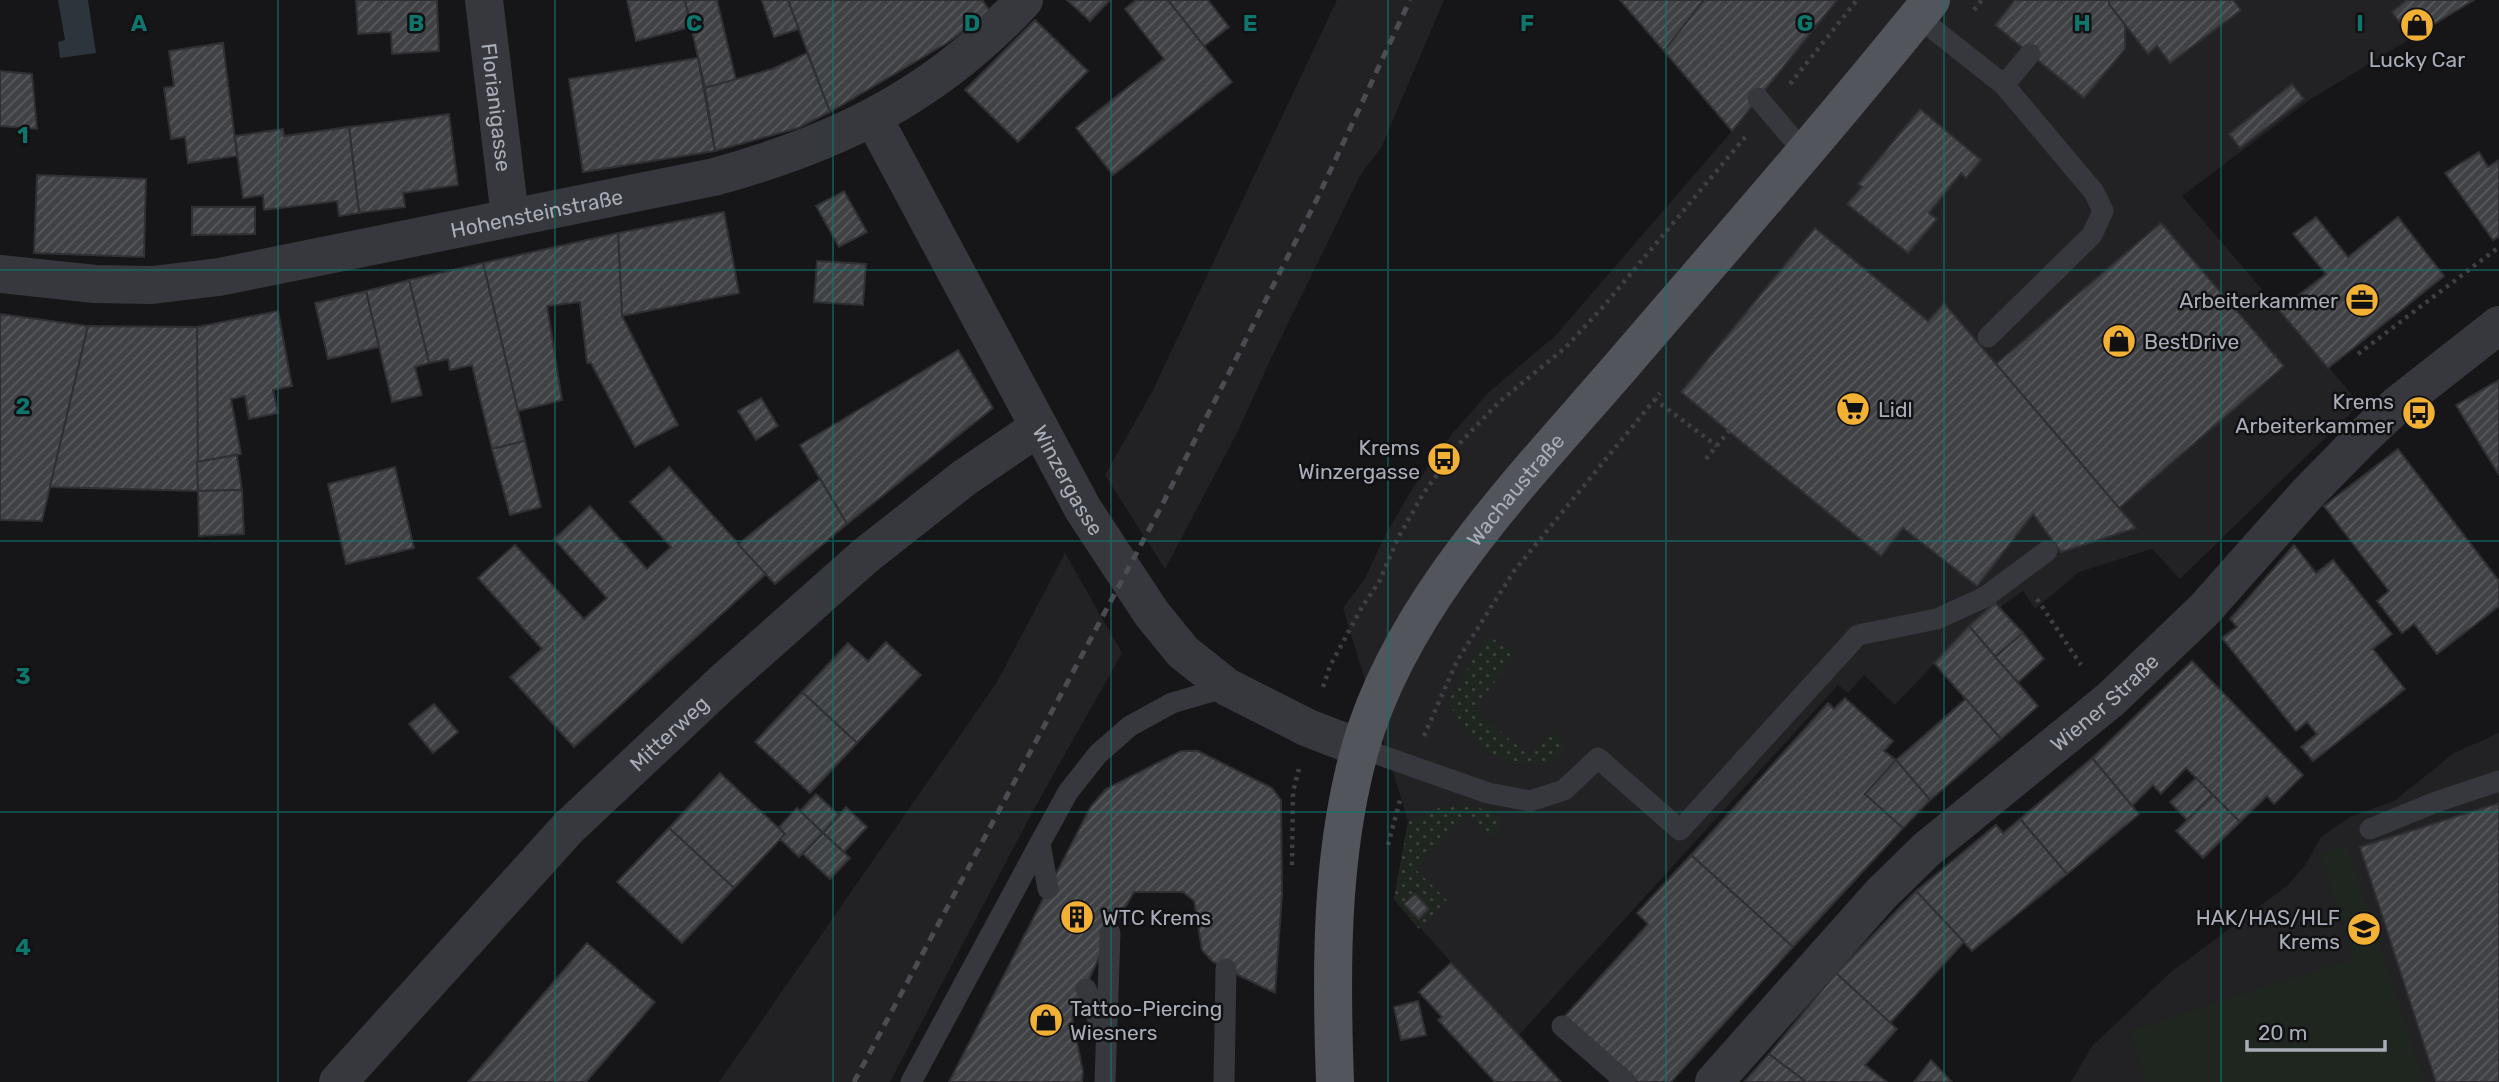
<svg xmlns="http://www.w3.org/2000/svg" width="2499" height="1082" viewBox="0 0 2499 1082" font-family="Rubik,sans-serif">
  <defs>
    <pattern id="grass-dots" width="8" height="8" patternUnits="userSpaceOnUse" patternTransform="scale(1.75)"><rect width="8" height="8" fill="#1e261f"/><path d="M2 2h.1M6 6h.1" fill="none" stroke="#3c433d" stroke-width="1.8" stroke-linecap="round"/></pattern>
    <pattern id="building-hatch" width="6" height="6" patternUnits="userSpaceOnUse" patternTransform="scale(1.75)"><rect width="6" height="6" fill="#404145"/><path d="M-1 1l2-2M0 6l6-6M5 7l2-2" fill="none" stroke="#595a5e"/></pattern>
  </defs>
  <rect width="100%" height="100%" fill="#161618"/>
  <g fill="#222225">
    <polygon points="1337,0 1444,0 1381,148 1361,174 1273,354 1238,431 1165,569 1105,475 1153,390"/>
    <polygon points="1620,0 2474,0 2311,99 2182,196 2360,404 2180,579 2152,549 2079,572 2035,609 2023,591 1999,608 1995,603 1969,627 1895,705 1864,675 1848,693 1838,685 1518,1036 1394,899 1408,821 1343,608 1364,580 1386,534 1412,489 1452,434 1488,393 1556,335 1732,131"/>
    <polygon points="1065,553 1122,653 1034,809 890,1082 719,1082 997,682"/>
    <polygon points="2499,733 2499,1082 2071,1082 2092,1046 2171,972 2287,886 2306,864 2321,837 2350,817 2394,801 2454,753"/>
  </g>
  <g fill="url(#grass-dots)">
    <path d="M1487 635 1517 654 1473 709 1530 756 1552 730 1563 739 1564 751C1554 761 1545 765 1530 764 1490 764 1467 733 1448 702Z"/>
    <polygon points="1472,806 1489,811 1500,819 1500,828 1492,837 1467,813 1416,870 1447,900 1419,929 1394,899 1408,822 1441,807"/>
  </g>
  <polygon fill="#1e261f" points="2347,845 2424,1082 2146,1082 2130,1031 2354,958 2320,854"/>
  <polygon fill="#2c353c" points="58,0 88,0 96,53 60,58 58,42 65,40"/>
  <g fill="url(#building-hatch)" stroke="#303034" stroke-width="2">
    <polygon points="356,0 437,0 439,51 392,54 391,32 358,34"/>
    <polygon points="627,0 685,0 691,27 636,41"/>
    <polygon points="685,0 717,0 736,80 705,88"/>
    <polygon points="766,0 788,0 799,29 774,37 762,1"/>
    <polygon points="788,0 982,0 990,11 947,43 830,112"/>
    <polygon points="1067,0 1110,0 1090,21"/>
    <polygon points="1136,0 1168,0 1232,82 1113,175 1076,128 1164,59 1125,9"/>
    <polygon points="1171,0 1208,0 1229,27 1204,46 1169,1"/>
    <polygon points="1620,0 1704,0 1664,51"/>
    <polygon points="1704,0 1837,0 1732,131 1664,51"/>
    <polygon points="2015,0 2109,0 2109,4 2125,25 2125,49 2084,98 1995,25"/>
    <polygon points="2109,0 2233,0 2241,10 2170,63 2157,46 2148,54 2109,4"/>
    <polygon points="2407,0 2474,0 2411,38 2392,12"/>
    <polygon points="1035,20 1088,71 1018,142 965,90"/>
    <polygon points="223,43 237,156 188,163 185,137 171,139 164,88 174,86 169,51"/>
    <polygon points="807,53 830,112 798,128 715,151 705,88 772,69"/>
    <polygon points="698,58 715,151 583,172 569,79"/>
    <polygon points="0,71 32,74 37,129 0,126"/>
    <polygon points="2292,84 2304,99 2240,148 2229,134"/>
    <polygon points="1920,109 1981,160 1966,178 1961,173 1929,213 1937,219 1908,253 1847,204 1862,187 1858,184"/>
    <polygon points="449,114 458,185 403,193 405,207 359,213 349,127"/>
    <polygon points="349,127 359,213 339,216 337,201 264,210 263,195 243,198 235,136 283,129 284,136"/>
    <polygon points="2479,152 2488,167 2499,160 2499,237 2493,240 2445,173"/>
    <polygon points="37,175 146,179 144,257 34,253"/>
    <polygon points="844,191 867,232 839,247 816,206"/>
    <polygon points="192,207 255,207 255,234 192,235"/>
    <polygon points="724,212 739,293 622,316 618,233"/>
    <polygon points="2316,217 2348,257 2398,217 2444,276 2328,368 2279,310 2326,274 2293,234"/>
    <polygon points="2161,223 2284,366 2119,508 1996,364"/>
    <polygon points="1815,228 1928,321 1944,303 2136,528 2061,552 2033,514 1977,586 1903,528 1881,556 1681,392"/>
    <polygon points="618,233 622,316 678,425 635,447 591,363 587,363 580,302 547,306 562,400 518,411 483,263"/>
    <polygon points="817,261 866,264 863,305 814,302"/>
    <polygon points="483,263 525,441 492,449 472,365 450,370 448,359 429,363 409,280"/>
    <polygon points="409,280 429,363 415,367 422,395 392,402 366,291"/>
    <polygon points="366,291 379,347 328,359 315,303"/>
    <polygon points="278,311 292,386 273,390 278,413 249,419 245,396 231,399 241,454 197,462 197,327"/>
    <polygon points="0,314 88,326 42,521 0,520"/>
    <polygon points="88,326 197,327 198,491 50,487"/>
    <polygon points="958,350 993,408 847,524 800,445"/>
    <polygon points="2499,380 2499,475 2456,405"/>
    <polygon points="761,398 778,426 756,440 738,411"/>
    <polygon points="525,441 541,507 510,515 492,449"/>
    <polygon points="2398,449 2499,581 2499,606 2437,654 2414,624 2402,633 2377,601 2389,591 2324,506"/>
    <polygon points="237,455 242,490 198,491 197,462"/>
    <polygon points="395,467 414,548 346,564 328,484"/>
    <polygon points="669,467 766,574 574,747 510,677 542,649 478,578 515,545 584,619 607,598 554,539 590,506 647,569 671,547 630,502"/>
    <polygon points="820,479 847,524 775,584 738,544"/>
    <polygon points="242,490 244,534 199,536 198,491"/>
    <polygon points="2294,545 2316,573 2333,560 2392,634 2373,649 2405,689 2313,761 2301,747 2317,734 2307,722 2296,731 2222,638 2237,627 2230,619"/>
    <polygon points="1995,603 2023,633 1995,657 1969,626"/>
    <polygon points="1969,626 2038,706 2001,739 1934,663"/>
    <polygon points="2023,633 2044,659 2018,682 1995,657"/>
    <polygon points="886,642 921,675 857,743 802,692 848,643 868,661"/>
    <polygon points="2192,661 2303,775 2274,804 2267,796 2240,822 2186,768 2161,794 2153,785 2132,806 2092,758"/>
    <polygon points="802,692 857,743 810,793 755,742"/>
    <polygon points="1845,698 1893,741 1884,751 1896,760 1865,794 1903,828 1793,947 1691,855 1828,703 1834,709"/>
    <polygon points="1966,699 2001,739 1930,800 1896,760"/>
    <polygon points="434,704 458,732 433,753 409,724"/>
    <polygon points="1181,751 1198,751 1272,788 1281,800 1282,895 1275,993 1226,969 1212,961 1202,950 1194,901 1183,892 1134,892 1110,933 1072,1017 1083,1072 1082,1082 949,1082 1091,806 1106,789"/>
    <polygon points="2092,758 2139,814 2067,874 2020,819"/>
    <polygon points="1896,760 1930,800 1903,828 1865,794"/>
    <polygon points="720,773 785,834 734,888 669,828"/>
    <polygon points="2196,778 2213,795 2187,820 2170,802"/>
    <polygon points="816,794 839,815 823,833 800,811"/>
    <polygon points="2213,795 2240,822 2203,858 2176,831"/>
    <polygon points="2499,803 2499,1082 2436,1082 2360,847"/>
    <polygon points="846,807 867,827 844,852 823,833"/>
    <polygon points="797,808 823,833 799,857 780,839 785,834 779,827"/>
    <polygon points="2020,819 2067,874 1972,951 1916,891 1996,825 2003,833"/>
    <polygon points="669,828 734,888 682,943 617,882"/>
    <polygon points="823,833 850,858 830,879 803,854"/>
    <polygon points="1691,855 1793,947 1671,1082 1638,1082 1565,1016 1648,924 1637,913"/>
    <polygon points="1916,891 1964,942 1890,1023 1836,973"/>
    <polygon points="1415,894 1429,909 1419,919 1404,904"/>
    <polygon points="587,943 655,1002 586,1082 468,1082"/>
    <polygon points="1451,963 1510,1026 1561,1082 1495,1082 1438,1020 1442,1017 1419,992"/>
    <polygon points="1836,973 1897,1029 1865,1065 1887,1082 1806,1082 1769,1054"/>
    <polygon points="1418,1001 1426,1035 1401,1040 1394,1007"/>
    <polygon points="1769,1054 1806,1082 1744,1082"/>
    <polygon points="1931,1060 1952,1082 1914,1082"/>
  </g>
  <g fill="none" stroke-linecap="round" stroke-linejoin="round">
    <g stroke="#3d3f44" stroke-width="4.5" stroke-dasharray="3.5 5" stroke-linecap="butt">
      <polyline points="1974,10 1982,0"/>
      <polyline points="1790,84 1857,0"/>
      <polyline points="2358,354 2499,247"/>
      <polyline points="1654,399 1717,446"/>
      <polyline points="1706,459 1729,431"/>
      <polyline points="2037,599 2081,665"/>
      <polyline points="1323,687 1330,666 1362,607 1379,582 1398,538 1423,494 1461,442 1499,402 1565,348 1602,308 1746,136"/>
      <polyline points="1424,736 1457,661 1514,571 1660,393"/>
      <polyline points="1388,845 1400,800"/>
      <polyline points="1292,865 1293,792 1299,769"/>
    </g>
    <g stroke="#37383d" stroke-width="21">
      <polyline points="1918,17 2004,85 2094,192 2103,211 2092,235 1988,337"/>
      <polyline points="2004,85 2030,54"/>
      <polyline points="1758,98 1805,153"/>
      <polyline points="1360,748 1488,793 1530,801 1564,790 1598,758 1680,830 1858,635 1937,619 1985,597 2047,551"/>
      <polyline points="2370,829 2436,802 2499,781"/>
      <polyline points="1048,889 1040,843 1068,792 1098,754 1130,726 1172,703 1227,687"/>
      <polyline points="1086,989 1103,1032"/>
      <polyline points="1562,1026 1626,1082"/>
      <polyline points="911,1082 1040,843"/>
      <polyline points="1105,1082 1110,933"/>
      <polyline points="1224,1082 1226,969"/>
    </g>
    <g stroke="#37383d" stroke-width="38">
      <path id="s1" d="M484 0 510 217"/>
      <path id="s2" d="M874 119 1083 509 1152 614 1183 652 1227 687 1308 728 1360 748"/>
      <path id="s3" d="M0 274 95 284 152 285 219 277 714 177C838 143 935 96 1024 0"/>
      <path id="s4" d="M338 1082 568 828 722 683 865 556 964 478 1039 427"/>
      <path id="s5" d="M1714 1082 1881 894 1926 850 2111 699 2204 610 2308 493 2362 438 2397 405 2499 325"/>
    </g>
    <path stroke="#53555c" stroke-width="38" id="s6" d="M1335 1082C1331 972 1330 856 1360 749 1402 601 1525 478 1623 364 1727 243 1831 124 1931 0"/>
    <polyline stroke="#4a4c52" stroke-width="5" stroke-dasharray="9 7" stroke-linecap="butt" points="854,1082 1160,509 1317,199 1410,0"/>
  </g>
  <path fill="none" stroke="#0f766e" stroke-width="2" stroke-opacity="0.55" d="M278 0V1082M555 0V1082M833 0V1082M1111 0V1082M1388 0V1082M1666 0V1082M1944 0V1082M2221 0V1082M0 270H2499M0 541H2499M0 812H2499"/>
  <defs>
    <g id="shop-disc" transform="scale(1.75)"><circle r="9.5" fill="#f2b134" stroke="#111113"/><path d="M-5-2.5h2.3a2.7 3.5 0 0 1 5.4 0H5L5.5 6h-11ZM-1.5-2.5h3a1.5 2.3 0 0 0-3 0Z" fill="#111"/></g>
    <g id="office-disc" transform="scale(1.75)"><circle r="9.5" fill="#f2b134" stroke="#111113"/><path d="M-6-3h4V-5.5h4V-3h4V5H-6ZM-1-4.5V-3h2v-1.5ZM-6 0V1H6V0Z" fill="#111"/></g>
    <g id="supermarket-disc" transform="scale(1.75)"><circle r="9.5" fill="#f2b134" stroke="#111113"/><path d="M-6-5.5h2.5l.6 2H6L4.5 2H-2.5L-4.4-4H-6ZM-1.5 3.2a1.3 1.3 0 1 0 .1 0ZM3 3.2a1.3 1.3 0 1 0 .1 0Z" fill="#111"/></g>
    <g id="bus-disc" transform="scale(1.75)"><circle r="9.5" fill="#f2b134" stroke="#111113"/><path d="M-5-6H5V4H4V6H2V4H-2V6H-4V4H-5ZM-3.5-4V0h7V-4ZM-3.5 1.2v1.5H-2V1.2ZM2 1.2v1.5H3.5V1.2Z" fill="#111"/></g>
    <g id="building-disc" transform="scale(1.75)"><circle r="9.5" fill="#f2b134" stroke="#111113"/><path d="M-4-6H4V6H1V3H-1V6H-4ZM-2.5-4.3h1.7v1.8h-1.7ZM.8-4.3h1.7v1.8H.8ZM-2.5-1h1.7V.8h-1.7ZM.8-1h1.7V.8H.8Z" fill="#111"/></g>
    <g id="school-disc" transform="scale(1.75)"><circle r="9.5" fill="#f2b134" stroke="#111113"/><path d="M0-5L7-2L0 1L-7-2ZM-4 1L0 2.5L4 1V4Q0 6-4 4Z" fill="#111"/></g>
  </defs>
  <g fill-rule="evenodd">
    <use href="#shop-disc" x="2417" y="25"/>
    <use href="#office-disc" x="2362" y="300"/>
    <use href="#shop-disc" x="2119" y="341"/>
    <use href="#supermarket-disc" x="1853" y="409"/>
    <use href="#bus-disc" x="2419" y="413"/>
    <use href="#bus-disc" x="1444" y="459"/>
    <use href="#building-disc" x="1077" y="917"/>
    <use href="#school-disc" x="2364" y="929"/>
    <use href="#shop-disc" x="1046" y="1020"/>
  </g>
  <g text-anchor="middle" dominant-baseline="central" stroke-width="5" stroke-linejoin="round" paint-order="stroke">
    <g font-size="21" fill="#a8adb8" stroke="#111113" text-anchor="end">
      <text x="2417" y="59" text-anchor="middle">Lucky Car</text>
      <text x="2338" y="300">Arbeiterkammer</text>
      <text x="2144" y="341" text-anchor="start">BestDrive</text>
      <text x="2394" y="401">Krems<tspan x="2394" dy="24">Arbeiterkammer</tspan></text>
      <text x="1878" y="409" text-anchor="start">Lidl</text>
      <text x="1420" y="447">Krems<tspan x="1420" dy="24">Winzergasse</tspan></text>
      <text x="1102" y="917" text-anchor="start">WTC Krems</text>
      <text x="2340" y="917">HAK/HAS/HLF<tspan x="2340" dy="24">Krems</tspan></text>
      <text x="1070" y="1008" text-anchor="start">Tattoo-Piercing<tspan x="1070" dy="24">Wiesners</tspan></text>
    </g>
    <g font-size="21" fill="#a8adb8" stroke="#111113">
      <text stroke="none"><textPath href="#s1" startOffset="108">Florianigasse</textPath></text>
      <text stroke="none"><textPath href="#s3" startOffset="544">Hohensteinstraße</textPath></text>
      <text stroke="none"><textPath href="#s2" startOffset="410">Winzergasse</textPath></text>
      <text stroke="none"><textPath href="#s6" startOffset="640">Wachaustraße</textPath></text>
      <text stroke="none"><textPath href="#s5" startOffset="546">Wiener Straße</textPath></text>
      <text stroke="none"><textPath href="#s4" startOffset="481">Mitterweg</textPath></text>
    </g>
  </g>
  <g font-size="23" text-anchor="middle" font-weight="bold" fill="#0f766e" stroke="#111113" stroke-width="5" stroke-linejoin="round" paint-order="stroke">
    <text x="139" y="31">A</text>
    <text x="416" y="31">B</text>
    <text x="694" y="31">C</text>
    <text x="972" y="31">D</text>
    <text x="1250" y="31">E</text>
    <text x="1527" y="31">F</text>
    <text x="1805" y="31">G</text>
    <text x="2082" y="31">H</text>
    <text x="2360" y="31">I</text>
    <text x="23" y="143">1</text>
    <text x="23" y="414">2</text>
    <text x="23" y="684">3</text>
    <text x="23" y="955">4</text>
  </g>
  <path d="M2247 1040v10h138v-10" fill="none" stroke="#a8adb8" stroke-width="3.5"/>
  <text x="2258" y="1040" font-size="21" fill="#a8adb8" stroke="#111113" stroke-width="5" paint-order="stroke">20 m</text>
</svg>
